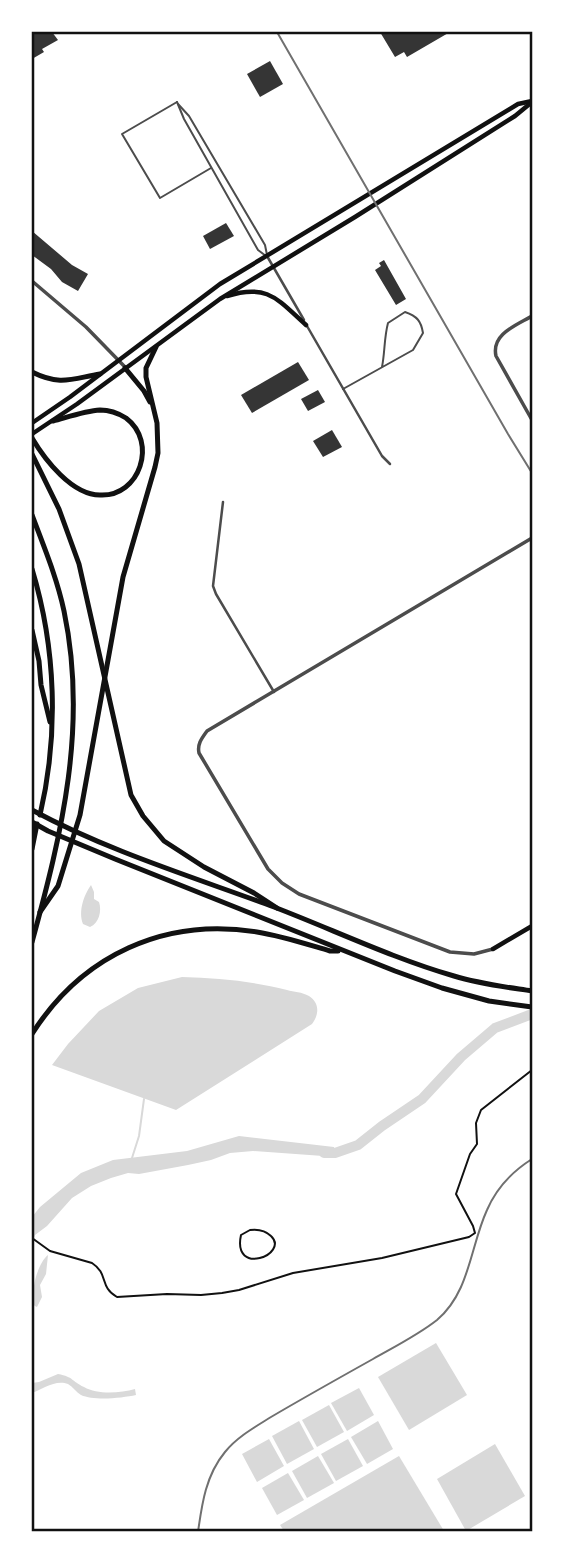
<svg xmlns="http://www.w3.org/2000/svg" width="564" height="1563" viewBox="0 0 564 1563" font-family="'Source Sans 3',sans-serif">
  <rect width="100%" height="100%" fill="#fff"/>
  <g fill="#d9d9d9">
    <path d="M91 885 94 892V899L99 902C102 911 99 923 90 927L83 924C78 911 84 895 91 885Z"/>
    <path d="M182 977C218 978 252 981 287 990 294 992 302 992 309 996 320 1003 319 1015 312 1024L176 1110 52 1065 68 1044 99 1011 138 988Z"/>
    <polygon points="239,1136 334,1147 337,1157 253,1151 230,1153 211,1160 188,1165 139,1174 128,1173 111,1178 91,1186 72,1198 47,1226 35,1235 32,1242 32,1217 40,1207 81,1173 113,1160 187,1151"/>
    <path d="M48 1255 46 1274 40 1285 42 1297 37 1307C29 1304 31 1294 32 1286H34C35 1277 41 1260 48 1255Z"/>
    <polygon points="436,1343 467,1395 409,1430 378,1377"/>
    <path d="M58 1374C74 1377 71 1381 84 1387 98 1395 120 1393 135 1389L136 1395C122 1398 94 1401 81 1395 76 1392 73 1387 68 1384 56 1379 42 1389 32 1393V1383L39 1382Z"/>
    <polygon points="359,1388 374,1415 347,1431 331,1403"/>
    <polygon points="329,1405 344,1432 317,1447 302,1420"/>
    <polygon points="299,1421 314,1449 287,1464 272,1436"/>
    <polygon points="378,1421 393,1449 367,1464 351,1437"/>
    <polygon points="269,1439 284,1466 257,1482 242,1454"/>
    <polygon points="348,1439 363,1466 336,1481 321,1454"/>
    <polygon points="495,1444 525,1496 466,1531 437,1479"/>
    <polygon points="318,1456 334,1483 307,1498 292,1471"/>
    <polygon points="399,1456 444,1531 284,1531 280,1525"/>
    <polygon points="288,1473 304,1500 277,1515 262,1488"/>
  </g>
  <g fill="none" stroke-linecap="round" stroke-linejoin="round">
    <polyline stroke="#d9d9d9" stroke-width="2" points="132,1158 139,1136 144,1099"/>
    <polyline stroke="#d9d9d9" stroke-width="10" points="324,1153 335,1153 358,1145 382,1126 422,1099 461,1057 495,1028 532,1014"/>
  </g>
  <g fill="#353535">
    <polygon points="32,32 52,32 58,40 42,49 44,52 32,59"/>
    <polygon points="380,32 450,32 407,57 404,52 395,57"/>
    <polygon points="270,61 283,84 260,97 247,74"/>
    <polygon points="226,223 234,236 210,249 203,236"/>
    <polygon points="32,231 72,265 88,274 78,291 62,282 51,269 32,255"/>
    <polygon points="384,260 406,299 396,305 375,270 381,266 379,263"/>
    <polygon points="298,362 309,380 252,413 241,395"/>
    <polygon points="318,390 325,402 308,411 301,399"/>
    <polygon points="332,430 342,447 323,457 313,441"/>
  </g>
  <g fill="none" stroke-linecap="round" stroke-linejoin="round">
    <g stroke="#111" stroke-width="2">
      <path d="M250 1230C258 1229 265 1230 271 1236 290 1254 232 1277 241 1235Z"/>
      <path d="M32 1238 50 1251 92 1263C109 1274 99 1287 117 1297L167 1294 201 1295 222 1293 239 1290 293 1273 382 1258 469 1237 475 1233 473 1226 456 1194 470 1154 477 1144 476 1123 481 1110 532 1070"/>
    </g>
    <g stroke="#4c4c4c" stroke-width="2">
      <polyline points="177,102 122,134 160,198 211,168"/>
      <polyline points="177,102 184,119 258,250 266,256"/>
      <polyline points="178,104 189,116 265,245 267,255"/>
      <path d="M343 389 413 350 423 333C421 321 417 316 405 312L388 323C384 338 385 352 382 367"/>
    </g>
    <g stroke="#4c4c4c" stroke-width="2.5">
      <polyline points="267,256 304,320"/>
      <polyline points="307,326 382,456 390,464"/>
      <polyline points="223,502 213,586 216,594 274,692"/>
    </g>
    <g stroke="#4c4c4c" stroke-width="3.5">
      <polyline points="32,281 86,327 125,367"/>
      <path d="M532 316C517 325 491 334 496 356L532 420"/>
      <path d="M493 949 474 954 450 952 299 894 282 883 268 869 199 753C197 744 202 738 207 731L532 538"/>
    </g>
    <polyline stroke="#111" stroke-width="4.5" points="493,949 532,926"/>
    <g stroke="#111" stroke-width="4.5">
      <path d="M227 296C268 283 278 300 306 325"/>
      <polyline points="32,423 70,397 220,284 518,104 532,101"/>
      <polyline points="32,434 77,404 220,299 355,217 515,116 532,102"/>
    </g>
    <g stroke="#111" stroke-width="5">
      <polyline points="125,368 144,391 150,402"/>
      <path d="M32 372C60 386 71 379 100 374"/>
      <path d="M32 438C45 460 72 495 100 495 140 497 158 442 126 418 118 413 109 410 100 410 85 411 68 417 53 421"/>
      <polyline points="32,454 59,509 79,564 131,795 143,816 164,841 204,867 254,893 277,908"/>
      <path d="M32 515C44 547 57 578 64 611 88 725 62 833 32 942"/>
      <path d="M32 569C56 648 59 734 40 815"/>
      <polyline points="32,630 39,661 41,685 50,722"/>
      <path d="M32 810C108 851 193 877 274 907 334 930 392 958 454 976 480 984 506 987 532 991"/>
      <polyline points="32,822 48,831 115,859 395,971 442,988 489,1001 532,1007"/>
      <polyline points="32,849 37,824"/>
      <polyline points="40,912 58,886 80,815 123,577 155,467 158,453 157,423 146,377 146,368 156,347"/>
      <path d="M32 1034C82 955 165 917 257 932 282 936 306 944 330 951H338"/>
    </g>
    <g stroke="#707070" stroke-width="2">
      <polyline points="277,32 508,434 532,473"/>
      <path d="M198 1532C202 1503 206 1475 225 1452 237 1437 255 1427 271 1417 305 1397 339 1378 373 1359 394 1347 418 1335 437 1320 470 1292 470 1247 487 1210 496 1189 513 1171 532 1159"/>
    </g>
  </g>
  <rect width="564" height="1563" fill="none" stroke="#ffffff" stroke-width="66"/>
  <rect x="33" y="33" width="498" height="1497" fill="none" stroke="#111" stroke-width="2.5"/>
</svg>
